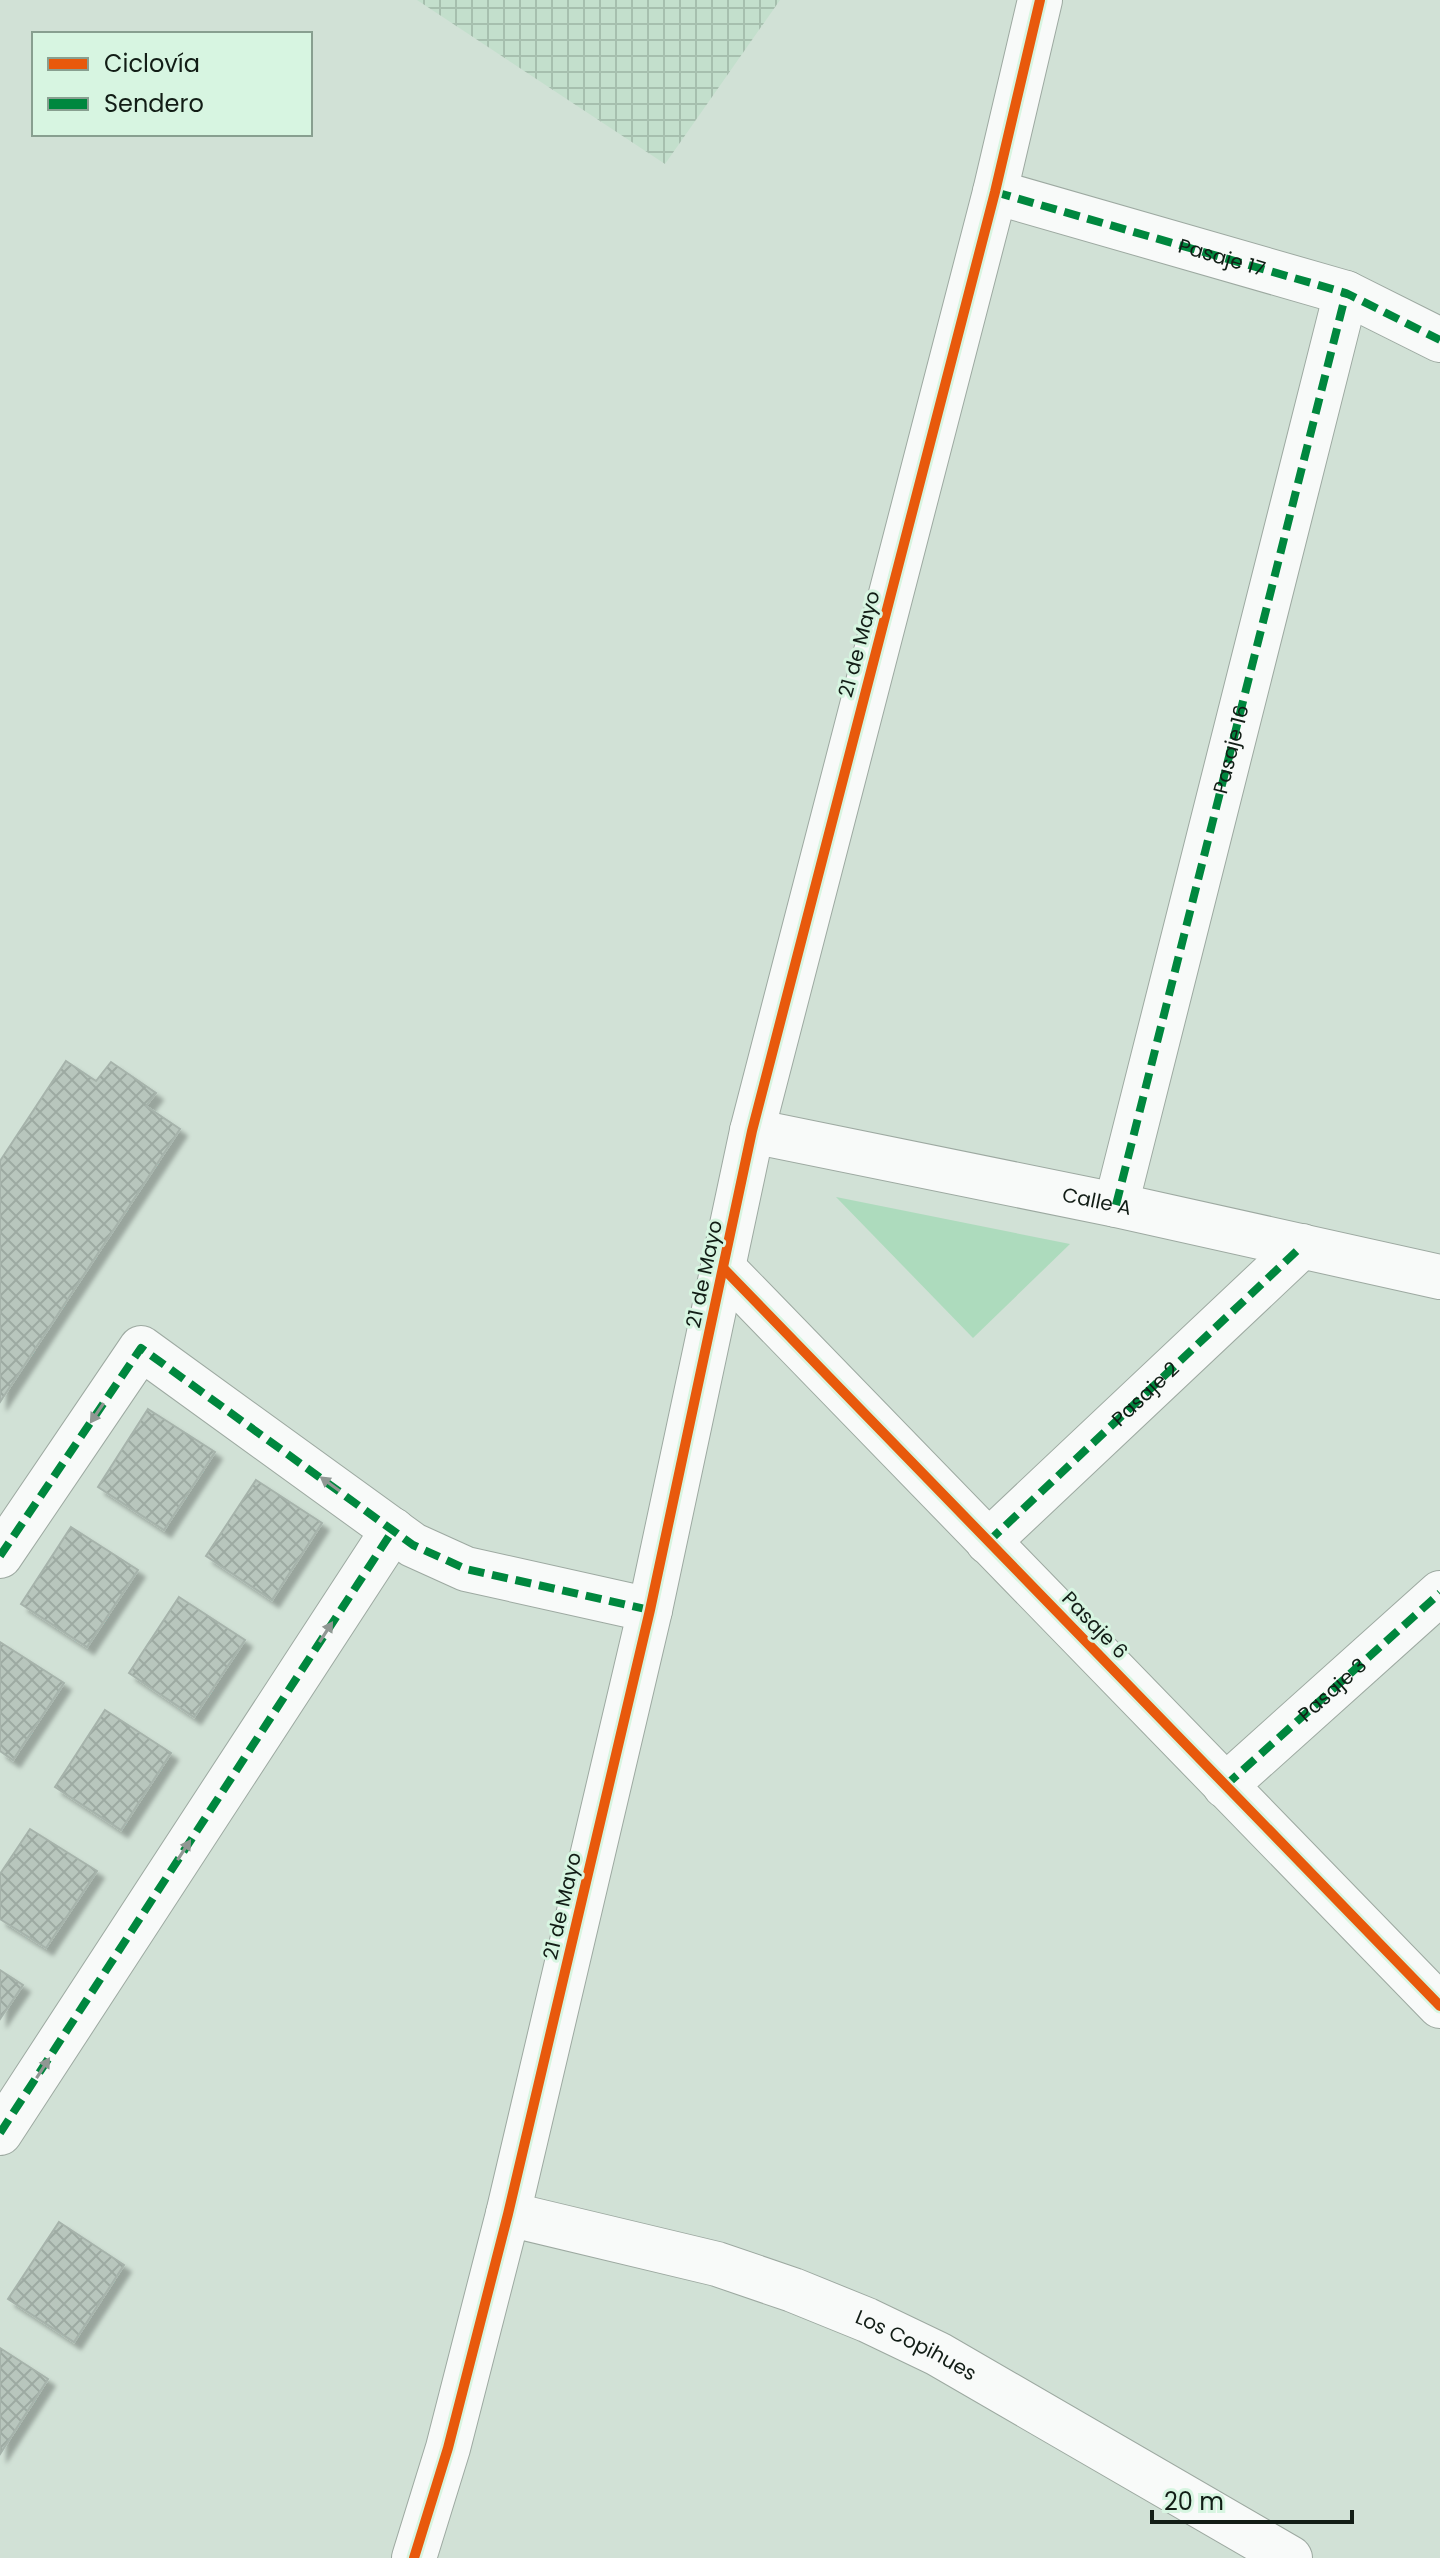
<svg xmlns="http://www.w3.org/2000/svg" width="1440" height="2558" viewBox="0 0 1440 2558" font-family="Poppins,sans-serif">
  <defs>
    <pattern id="industrial-grid" width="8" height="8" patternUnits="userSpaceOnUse" patternTransform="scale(2)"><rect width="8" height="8" fill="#c3dfcc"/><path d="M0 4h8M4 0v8" fill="none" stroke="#a6bfae"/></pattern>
    <pattern id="building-cross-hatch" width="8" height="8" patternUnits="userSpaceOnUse" patternTransform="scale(2)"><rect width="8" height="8" fill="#b8c6bd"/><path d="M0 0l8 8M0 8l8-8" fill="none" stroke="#9daaa2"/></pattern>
    <filter id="shadow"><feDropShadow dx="7" dy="7" stdDeviation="2" flood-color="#0004"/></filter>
  </defs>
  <rect width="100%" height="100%" fill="#d1e1d6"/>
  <polygon fill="url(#industrial-grid)" points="417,0 780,0 665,164"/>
  <polygon fill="#addbbd" points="836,1197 1070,1244 973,1338"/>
  <g fill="url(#building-cross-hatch)" stroke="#a6b3ab" stroke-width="2" filter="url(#shadow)">
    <polygon points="66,1061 96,1081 111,1062 156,1093 146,1106 180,1129 0,1402 0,1161"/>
    <polygon points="148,1409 215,1452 164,1530 98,1487"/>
    <polygon points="256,1480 322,1523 272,1600 206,1556"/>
    <polygon points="71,1527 138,1570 87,1647 21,1604"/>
    <polygon points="179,1597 245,1640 194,1717 129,1673"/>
    <polygon points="0,1642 64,1683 13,1760 0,1751"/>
    <polygon points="105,1710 171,1753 121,1830 55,1787"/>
    <polygon points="30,1829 97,1871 46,1948 0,1919 0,1874"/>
    <polygon points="0,1970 23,1985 0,2019"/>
    <polygon points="59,2222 124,2265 74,2342 8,2299"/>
    <polygon points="0,2348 48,2379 0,2454"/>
  </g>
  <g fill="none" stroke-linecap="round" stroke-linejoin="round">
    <g stroke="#9da9a1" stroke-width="46">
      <g id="street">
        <path id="s1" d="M995 192 1346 293 1440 340"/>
        <path id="s2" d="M752 1131 1116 1205 1440 1277"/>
        <polyline points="1116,1205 1346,293"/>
        <polyline points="724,1269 1440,2006"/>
        <path id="s3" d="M988 1542 1302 1246"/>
        <polyline points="0,1556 141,1348 413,1545 466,1569 650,1610"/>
        <path id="s4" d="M1225 1786 1440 1593"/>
        <polyline points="0,2133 393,1530"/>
        <path id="s5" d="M508 2214 717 2264 793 2290 867 2320 938 2354 1290 2558"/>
      </g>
    </g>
    <g stroke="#9da9a1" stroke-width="46">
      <polyline id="secondary" points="414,2558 448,2448 508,2214 650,1610 752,1131 995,192 1040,0"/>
    </g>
    <use href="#street" stroke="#f8faf9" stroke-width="44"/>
    <use href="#secondary" stroke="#f8faf9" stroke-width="44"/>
    <g stroke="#00873e" stroke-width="8" stroke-dasharray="16 8" stroke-linecap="butt">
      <polyline points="995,192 1346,293 1440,340"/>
      <path id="s6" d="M1116 1205 1346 293"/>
      <polyline points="988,1542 1302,1246"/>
      <polyline points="0,1556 141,1348 413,1545 466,1569 650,1610"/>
      <polyline points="1225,1786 1440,1593"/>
      <polyline points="0,2133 393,1530"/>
    </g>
    <g stroke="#d7f5e1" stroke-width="15">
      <g id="cycleway">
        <polyline points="724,1269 1440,2006"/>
        <polyline points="414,2558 448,2448 508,2214 650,1610 752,1131 995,192 1040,0"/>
      </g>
    </g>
    <use href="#cycleway" stroke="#e8590c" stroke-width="10"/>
  </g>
  <defs><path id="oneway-solid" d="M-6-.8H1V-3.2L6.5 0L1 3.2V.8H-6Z" transform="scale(2)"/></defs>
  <g fill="#909793">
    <use href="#oneway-solid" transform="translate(97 1413) rotate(124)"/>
    <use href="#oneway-solid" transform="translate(330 1484) rotate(-144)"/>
    <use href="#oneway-solid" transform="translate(326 1632) rotate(-57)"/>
    <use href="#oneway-solid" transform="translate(184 1850) rotate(-57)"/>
    <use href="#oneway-solid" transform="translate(43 2068) rotate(-57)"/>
  </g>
  <g text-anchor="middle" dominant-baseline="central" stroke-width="6" stroke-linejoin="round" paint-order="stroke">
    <g font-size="20" fill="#121d16" stroke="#d7f5e1">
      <text stroke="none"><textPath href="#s1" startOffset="236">Pasaje 17</textPath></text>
      <text transform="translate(859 644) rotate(-75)">21 de Mayo</text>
      <text stroke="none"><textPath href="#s6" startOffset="470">Pasaje 16</textPath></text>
      <text stroke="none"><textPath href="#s2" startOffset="352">Calle A</textPath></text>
      <text transform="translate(704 1274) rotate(-78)">21 de Mayo</text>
      <text stroke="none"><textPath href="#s3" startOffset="216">Pasaje 2</textPath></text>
      <text transform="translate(1095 1625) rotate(46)">Pasaje 6</text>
      <text stroke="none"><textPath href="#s4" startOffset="144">Pasaje 3</textPath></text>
      <text transform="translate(562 1906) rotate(-77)">21 de Mayo</text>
      <text stroke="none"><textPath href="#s5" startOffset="430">Los Copihues</textPath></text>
    </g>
  </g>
  <rect x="32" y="32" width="280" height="104" fill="#d7f5e1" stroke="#889f90" stroke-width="2"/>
  <rect x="48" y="58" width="40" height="12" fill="#e8590c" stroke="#889f90" stroke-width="2"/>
  <text x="104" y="72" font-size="24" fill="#121d16">Ciclovía</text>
  <rect x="48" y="98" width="40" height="12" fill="#00873e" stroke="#889f90" stroke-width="2"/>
  <text x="104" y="112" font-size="24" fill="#121d16">Sendero</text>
  <path d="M1152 2510v12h200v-12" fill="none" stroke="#121d16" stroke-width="4"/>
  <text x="1164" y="2510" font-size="24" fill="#121d16" stroke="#d7f5e1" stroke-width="6" paint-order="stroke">20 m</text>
</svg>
